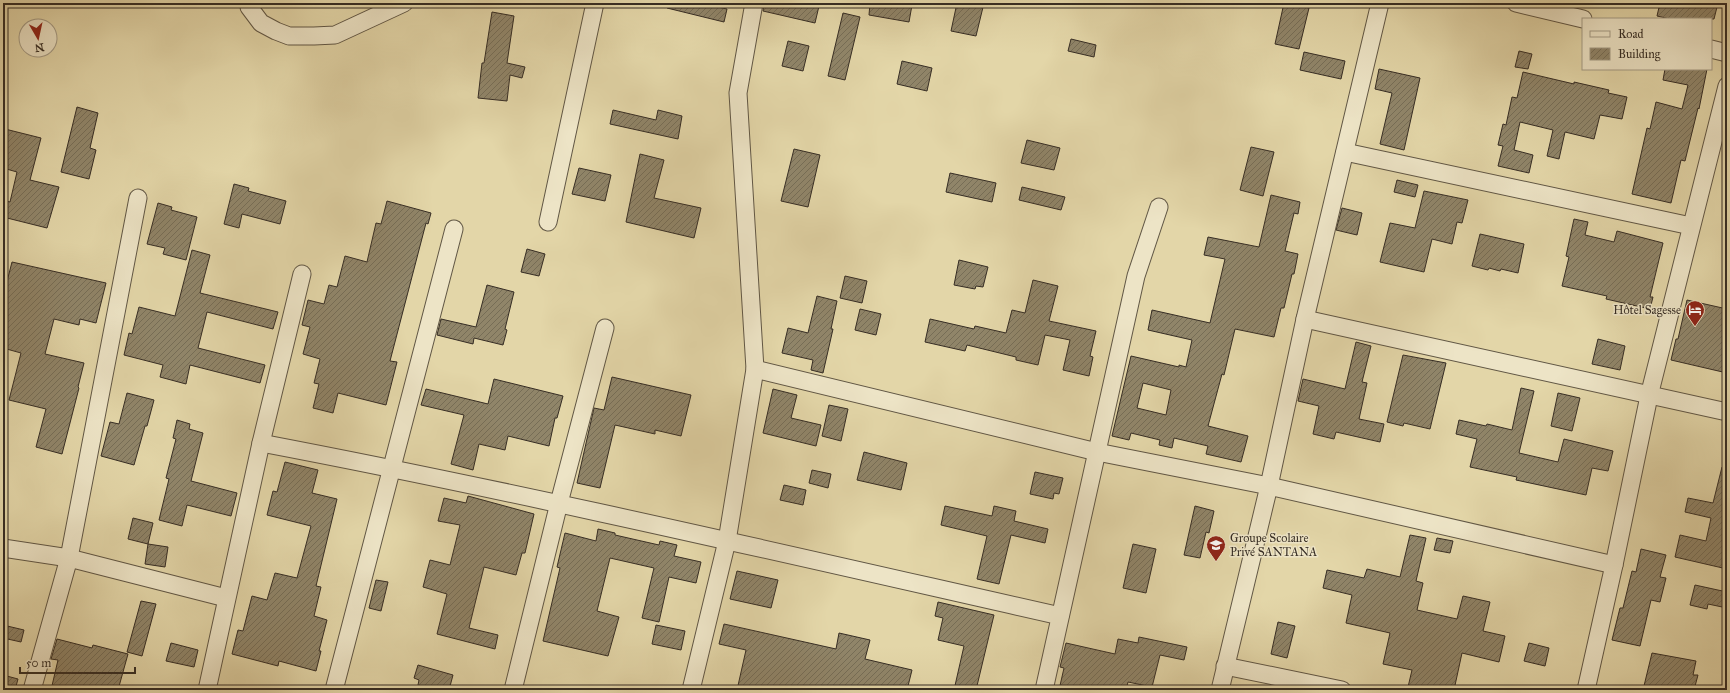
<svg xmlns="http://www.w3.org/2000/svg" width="1730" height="693" viewBox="0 0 1730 693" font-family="'IM FELL Great Primer',serif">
  <defs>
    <pattern id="building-hatch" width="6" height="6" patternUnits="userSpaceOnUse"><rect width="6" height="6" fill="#908569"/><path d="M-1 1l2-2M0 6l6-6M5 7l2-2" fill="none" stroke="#766d56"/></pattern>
  </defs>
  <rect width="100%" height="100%" fill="#e3d6a8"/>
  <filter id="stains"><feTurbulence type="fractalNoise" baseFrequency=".005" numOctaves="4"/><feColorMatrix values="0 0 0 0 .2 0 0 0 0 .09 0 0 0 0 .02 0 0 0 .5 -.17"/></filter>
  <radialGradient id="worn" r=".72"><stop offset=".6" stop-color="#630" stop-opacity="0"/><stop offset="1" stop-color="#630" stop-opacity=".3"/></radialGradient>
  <g fill="url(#building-hatch)" stroke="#362d24" fill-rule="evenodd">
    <polygon points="668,3 700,3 727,9 724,22 667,8"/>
    <polygon points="764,3 806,3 819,6 815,23 763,11"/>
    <polygon points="870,3 901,3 912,5 909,22 869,15"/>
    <polygon points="957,3 984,3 976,36 951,31"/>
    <polygon points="1284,3 1309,8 1299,49 1275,44"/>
    <polygon points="1660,3 1718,3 1714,19 1670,19 1657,16"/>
    <polygon points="492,12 514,16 507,63 525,67 522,78 510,75 507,101 478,98 482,63 484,63"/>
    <polygon points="843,13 860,17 845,80 828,76"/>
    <polygon points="1071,39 1096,45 1094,57 1068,51"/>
    <polygon points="788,41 809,46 803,71 782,66"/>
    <polygon points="1519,51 1532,54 1528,69 1515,67"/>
    <polygon points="1304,52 1345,61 1341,79 1300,70"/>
    <polygon points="902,61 932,68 927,91 897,84"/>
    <polygon points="1379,69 1420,78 1404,150 1380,144 1392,93 1375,89"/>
    <polygon points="1665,69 1707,69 1699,109 1698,108 1685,161 1681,160 1671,203 1632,194 1647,128 1650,129 1656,102 1682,109 1688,85 1663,80"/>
    <polygon points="1523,72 1574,84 1574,82 1609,90 1608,93 1627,97 1622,119 1600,115 1594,139 1565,132 1559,159 1547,156 1553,130 1520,122 1514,150 1533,155 1529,173 1498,166 1503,146 1498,145 1503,124 1506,125 1512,97 1517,98"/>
    <polygon points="77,107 98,113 90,148 96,150 89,179 61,172"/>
    <polygon points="613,110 656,120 658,110 682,116 678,139 610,124"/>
    <polygon points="5,129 41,138 30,180 59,187 47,228 3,217 6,201 10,202 17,172 3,168 3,137"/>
    <polygon points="1027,140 1060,148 1054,170 1021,163"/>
    <polygon points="1251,147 1274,152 1263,196 1240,190"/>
    <polygon points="794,149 820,155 808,207 781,201"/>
    <polygon points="640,154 664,160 654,198 701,208 694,238 626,222"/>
    <polygon points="579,168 611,175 605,201 572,194"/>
    <polygon points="950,173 996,183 992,202 946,192"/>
    <polygon points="1397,180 1418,185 1415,197 1394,192"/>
    <polygon points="234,184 249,188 248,191 286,201 280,224 242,214 239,228 224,224"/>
    <polygon points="1022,187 1065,197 1061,210 1019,200"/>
    <polygon points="1424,191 1468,200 1462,223 1457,222 1452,244 1432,239 1424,272 1380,262 1390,223 1415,228"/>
    <path d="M1271 195 1300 202 1298 214 1294 213 1285 251 1298 254 1294 274H1292L1284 308H1281L1274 337 1235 329 1224 375 1222 374 1208 426 1248 436 1241 462 1206 454 1208 446 1174 438 1172 448 1159 445 1160 440 1131 433 1129 440 1112 436 1131 356 1179 367V365L1186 367 1192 340 1148 330 1152 310 1210 323 1225 259 1204 255 1208 237 1259 247ZM1143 383 1171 390 1166 415 1137 408Z"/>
    <polygon points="387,201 431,213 428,224 426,223 390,361 397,362 386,405 338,393 333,413 313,408 319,384 314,383 320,359 303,354 310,327 302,325 308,300 324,304 329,285 337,287 345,256 367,262 376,223 381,224"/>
    <polygon points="158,203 172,207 171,210 197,217 186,260 163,254 165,248 147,244"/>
    <polygon points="1342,208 1362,213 1357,235 1336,230"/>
    <polygon points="1574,219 1588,222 1585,235 1614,242 1617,231 1663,243 1650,297 1653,297 1650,309 1606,299 1607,296 1562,286 1569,257 1566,256"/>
    <polygon points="1480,234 1524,244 1518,273 1501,269 1500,271 1489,268 1488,270 1472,266"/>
    <polygon points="527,249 545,254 539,276 521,272"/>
    <polygon points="192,250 210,255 200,293 278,312 273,329 207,312 198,348 265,365 260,383 190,365 186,384 160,377 163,365 124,355 129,333 132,334 139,307 175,316"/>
    <polygon points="959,260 988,267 983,287 976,286 975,289 954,285"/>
    <polygon points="12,262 106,283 96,323 80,319 79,325 54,319 45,354 84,363 78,387 79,388 62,454 36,447 46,409 9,400 21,353 3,348 3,297"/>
    <polygon points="845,276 867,281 862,303 840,298"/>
    <polygon points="1033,280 1058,286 1049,321 1096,331 1090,356 1093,357 1089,376 1063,370 1070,340 1045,335 1038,365 1016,360 1016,357 967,345 965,351 925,342 930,319 974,329 975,326 1006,333 1012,310 1025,313"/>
    <polygon points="487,285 514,292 505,329 507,330 503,345 474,338 473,344 437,335 441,319 476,327"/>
    <polygon points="817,296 837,301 831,329 833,329 823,373 811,370 813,360 782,353 788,328 808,333"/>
    <polygon points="1687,300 1727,309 1727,373 1671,360 1676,339 1678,339"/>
    <polygon points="860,309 881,314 876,335 855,330"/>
    <polygon points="1598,339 1625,346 1620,370 1592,364"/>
    <polygon points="1356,342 1371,346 1362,382 1367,383 1359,419 1384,424 1380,442 1336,432 1334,439 1313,434 1319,406 1298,401 1303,379 1345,389"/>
    <polygon points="1403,355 1446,363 1430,429 1404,423 1403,426 1387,422"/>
    <polygon points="612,377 691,395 681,436 655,430 655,434 615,425 600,488 577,483 594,408 604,410"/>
    <polygon points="494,379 563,396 557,418 555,418 549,446 508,436 505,450 479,444 473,470 451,464 464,415 421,405 426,389 488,404"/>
    <polygon points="1521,388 1534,391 1519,453 1558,462 1564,439 1613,451 1608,471 1592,468 1586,495 1516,480 1517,477 1470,467 1477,439 1456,434 1459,420 1486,426 1487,424 1512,430"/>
    <polygon points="773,389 797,395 791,418 821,425 816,446 763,433"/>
    <polygon points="127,393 154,400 147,426 145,426 134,465 101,456 110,422 119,424"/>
    <polygon points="1558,393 1580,398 1572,431 1551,426"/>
    <polygon points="829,405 848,409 841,441 822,436"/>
    <polygon points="177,420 190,424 189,429 203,433 191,481 237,493 231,516 187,505 182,526 159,520 169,479 166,478 176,439 173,438"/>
    <polygon points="864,452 907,463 901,490 857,480"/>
    <polygon points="285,462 318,470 312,493 337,499 316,586 321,587 314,616 327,620 319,651 321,651 316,671 279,661 278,666 232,654 238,630 243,631 252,596 267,600 275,573 297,578 311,526 267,515 273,491 277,492"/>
    <polygon points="1722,467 1727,467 1727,569 1675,557 1680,535 1706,541 1711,518 1685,512 1688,498 1713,503"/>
    <polygon points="812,470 831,474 828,488 809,483"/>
    <polygon points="1035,472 1063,478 1059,494 1054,493 1053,499 1030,494"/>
    <polygon points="784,485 806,490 803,505 780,500"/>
    <polygon points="468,496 534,514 525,553 522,553 516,575 484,567 469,628 498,635 495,649 437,634 447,594 423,587 430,560 450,565 460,525 438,521 444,498 466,503"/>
    <polygon points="945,506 992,516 994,506 1016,511 1014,521 1048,529 1045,543 1011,535 999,584 977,579 987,536 941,525"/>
    <polygon points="1195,506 1214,511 1209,533 1206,532 1200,558 1184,555"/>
    <polygon points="133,518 153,523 148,544 128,539"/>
    <polygon points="598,529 615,533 615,535 659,545 660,541 677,545 674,556 701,562 696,583 669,577 659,622 642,618 654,568 610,558 597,611 619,617 608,656 543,641 560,568 557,567 565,533 596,541"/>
    <polygon points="1410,535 1426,538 1416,581 1423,583 1417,610 1457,619 1463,596 1490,602 1483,631 1505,636 1499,662 1462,653 1454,690 1423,690 1408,687 1412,670 1383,664 1390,633 1346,623 1352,595 1323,588 1327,570 1364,578 1367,569 1400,577"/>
    <polygon points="1437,538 1453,541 1450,553 1434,550"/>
    <polygon points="148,544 168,547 165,567 145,564"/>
    <polygon points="1133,544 1156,549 1146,593 1123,588"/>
    <polygon points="1641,549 1666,555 1660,577 1666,578 1660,602 1651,600 1640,646 1612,640 1620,608 1623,608 1632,571 1636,572"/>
    <polygon points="737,571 778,580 771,608 730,599"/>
    <polygon points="376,580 388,582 381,611 369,608"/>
    <polygon points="1695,585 1727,592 1727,608 1708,604 1707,609 1690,605"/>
    <polygon points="141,601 156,604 142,656 127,652"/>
    <polygon points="938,602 994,615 976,690 954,690 964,646 938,640 943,618 935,616"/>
    <polygon points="1278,622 1295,626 1287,658 1271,654"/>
    <polygon points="724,624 836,649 839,633 870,640 865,659 912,670 907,690 737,690 746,650 719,644"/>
    <polygon points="3,625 24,630 21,642 3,638"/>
    <polygon points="656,625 685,631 681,650 652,644"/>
    <polygon points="1139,637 1187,647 1184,660 1160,655 1152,687 1128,682 1126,690 1059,690 1064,668 1060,667 1066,643 1115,654 1118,639 1138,643"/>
    <polygon points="57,639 92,648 93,645 128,654 118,690 51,690 58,660 51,659"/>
    <polygon points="171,643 198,650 194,667 166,661"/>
    <polygon points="1529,643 1549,648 1545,666 1524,661"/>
    <polygon points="1652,653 1696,661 1693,675 1698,675 1694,690 1643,690"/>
    <polygon points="418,665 453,675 449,690 417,690 419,680 414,678"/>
    <polygon points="3,675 18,679 15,690 3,690"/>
  </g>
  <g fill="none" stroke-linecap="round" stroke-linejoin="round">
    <g stroke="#615745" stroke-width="19">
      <g id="minor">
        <polyline points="249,3 249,7 261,23 276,31 289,36 314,36 335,35 404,3"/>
        <polyline points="1516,3 1583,19"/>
        <polyline points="1711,49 1727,53"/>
        <polyline points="1345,152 1691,226"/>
        <polyline points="548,222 595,3"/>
        <polyline points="1305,319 1727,412"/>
        <polyline points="755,369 1097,452 1269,486 1614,565"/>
        <path d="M261 443C529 494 794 556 1060 616"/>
        <polyline points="3,548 69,558 226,598"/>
        <polyline points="1225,666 1342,690"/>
        <polyline points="32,690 69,558 138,198"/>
        <polyline points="207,690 261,443 302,274"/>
        <polyline points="334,690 454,229"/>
        <polyline points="513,690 559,503 605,328"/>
        <polyline points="691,690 727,541 755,369 738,93 754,3"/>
        <polyline points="1044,690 1136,276 1159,207"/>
        <polyline points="1220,690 1269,486 1305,319 1380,3"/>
        <polyline points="1586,690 1614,565 1649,396 1727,86"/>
      </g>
    </g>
    <use href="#minor" stroke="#ede4c6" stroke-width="17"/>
  </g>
  <defs>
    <g id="hotel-pin" transform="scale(1)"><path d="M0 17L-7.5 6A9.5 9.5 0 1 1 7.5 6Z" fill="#8f2418" stroke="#ede4c6"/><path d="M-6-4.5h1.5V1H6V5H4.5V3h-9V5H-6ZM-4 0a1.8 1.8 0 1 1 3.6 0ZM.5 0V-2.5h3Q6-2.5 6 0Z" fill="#fff"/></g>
    <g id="school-pin" transform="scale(1)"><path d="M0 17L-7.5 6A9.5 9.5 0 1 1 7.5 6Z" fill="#8f2418" stroke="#ede4c6"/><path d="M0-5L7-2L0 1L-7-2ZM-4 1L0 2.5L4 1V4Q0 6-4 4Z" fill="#fff"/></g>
  </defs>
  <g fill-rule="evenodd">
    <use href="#hotel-pin" x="1695" y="310"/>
    <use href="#school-pin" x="1216" y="545"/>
  </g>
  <g text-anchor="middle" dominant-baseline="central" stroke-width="3" stroke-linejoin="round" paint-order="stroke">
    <g font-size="12" fill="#362d24" stroke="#ede4c6" text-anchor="end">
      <text x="1681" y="310">Hôtel Sagesse</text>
      <text x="1230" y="538" text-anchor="start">Groupe Scolaire<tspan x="1230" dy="14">Privé SANTANA</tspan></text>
    </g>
  </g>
  <rect width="1730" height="693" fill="none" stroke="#e3d6a8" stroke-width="16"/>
  <rect x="4" y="4" width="1722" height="685" fill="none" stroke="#362d24" stroke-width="2"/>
  <rect x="8" y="8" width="1714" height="677" fill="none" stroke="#362d24"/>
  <rect x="1582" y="18" width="130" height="52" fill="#ede4c6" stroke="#a49b85"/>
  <rect x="1590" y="31" width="20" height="6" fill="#ede4c6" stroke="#a49b85"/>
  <text x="1618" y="38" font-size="12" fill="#362d24">Road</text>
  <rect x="1590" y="48" width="20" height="12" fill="url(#building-hatch)" stroke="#a49b85"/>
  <text x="1618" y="58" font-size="12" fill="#362d24">Building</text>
  <g transform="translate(38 38) rotate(171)"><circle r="19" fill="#ede4c6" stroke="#a49b85"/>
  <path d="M0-3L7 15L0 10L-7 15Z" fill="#8f2418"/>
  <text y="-6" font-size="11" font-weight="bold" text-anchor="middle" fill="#362d24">N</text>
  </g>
  <path d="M20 667v6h115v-6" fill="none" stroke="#362d24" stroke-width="2"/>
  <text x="26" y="667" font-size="12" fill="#362d24" stroke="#ede4c6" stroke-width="3" paint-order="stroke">50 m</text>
  <rect width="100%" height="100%" filter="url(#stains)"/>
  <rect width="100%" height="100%" fill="url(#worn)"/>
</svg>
